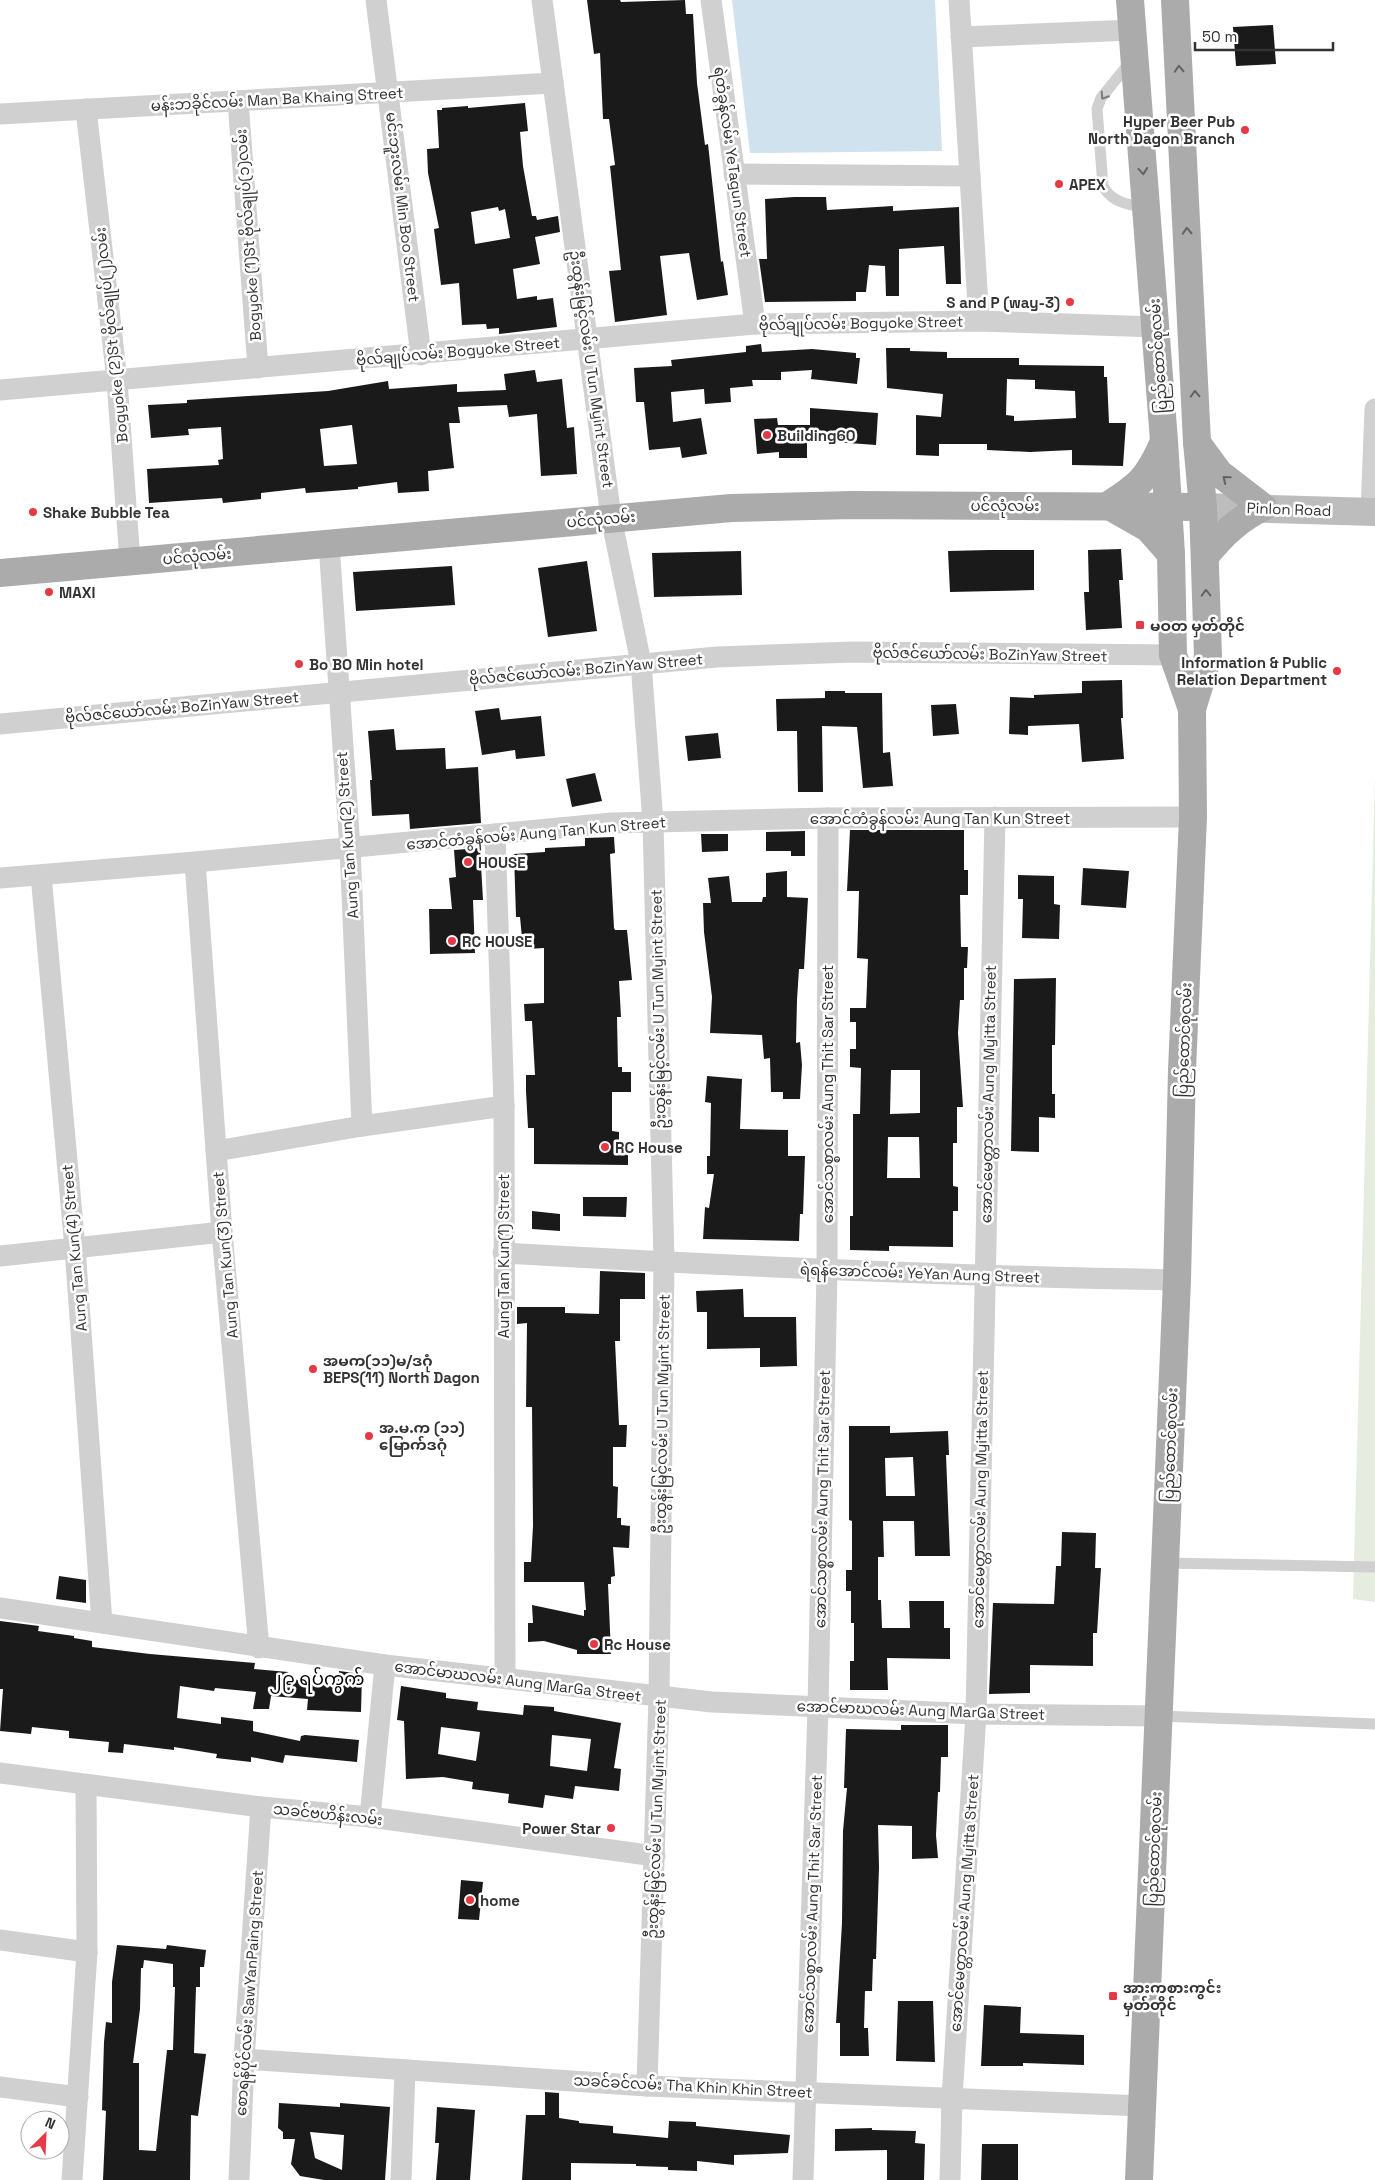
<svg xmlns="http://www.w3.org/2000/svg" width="1375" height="2180" viewBox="0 0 1375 2180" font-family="'Space Grotesk','Noto Sans Myanmar',sans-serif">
  <rect width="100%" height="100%" fill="#fff"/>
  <polygon fill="#e6ecdf" points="1375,776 1375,1602 1353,1599"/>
  <polygon fill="#cfe2ee" points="732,0 935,0 942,151 750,153"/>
  <g fill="#1a1a1a" fill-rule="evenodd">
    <polygon points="587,0 620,0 621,2 685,0 686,14 693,14 697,83 705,145 708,144 721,262 723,261 728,295 697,300 689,253 660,256 667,315 615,322 609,271 621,270 610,166 615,165 609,119 603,119 600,53 594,54"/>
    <polygon points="1273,25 1276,64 1236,66 1233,27"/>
    <path d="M525 103 528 131 520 132 523 166 532 216H536L537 220 558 216 560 232 535 237 540 264 513 269 517 299 537 296V300L553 298 557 327 499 334V328L487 329 486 324 462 325 459 283 441 285 434 229 439 228 428 173 427 149 439 148 437 110H442V108L468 106V108ZM498 207 499 211 505 209 510 238 475 244 471 212Z"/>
    <polygon points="794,197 826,197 827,210 893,206 893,211 959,207 961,284 946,284 944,246 899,249 899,296 886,296 885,266 869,265 866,292 856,292 856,301 765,302 759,259 767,259 765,199"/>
    <polygon points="761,344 762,352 812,349 856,353 856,358 860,358 857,384 811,379 812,370 781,372 781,380 752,380 753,386 730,388 731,402 705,404 704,389 671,392 673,422 701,418 707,454 682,458 680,447 649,450 644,402 636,402 634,368 672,366 671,360 746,352 746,346"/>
    <path d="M886 348H910V351L947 352V358H1019V365L1104 366V377H1107L1109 423H1126L1123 466 1072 465V450L1030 452 987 450V444H939V456L916 455V415L941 417 943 394 887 388ZM1007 379 1035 380V389L1075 391 1076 418 1014 421V416L1006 415Z"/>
    <path d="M535 370 537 382 562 379 567 428 574 427 577 474 541 476 537 414 509 417 507 405 458 407 460 423H449L454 468 428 471 429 491 398 493 397 482 358 487V489L306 493 305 488 261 493V499L223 503 222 498 149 503 147 469 219 465 218 460 223 459 221 427 188 429 189 435 151 438 148 405 187 403V400L328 391 388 381 389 389 457 384V392L506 390 504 374ZM352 425 357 464 324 466 320 429Z"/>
    <polygon points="810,408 878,413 876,445 807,440 807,458 779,458 779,452 757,454 754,419 777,418 778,425 810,425"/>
    <polygon points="1121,549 1123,580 1119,580 1122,628 1086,630 1084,592 1089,592 1088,550"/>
    <polygon points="989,550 1034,550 1034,590 950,592 948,551"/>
    <polygon points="741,551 742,595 654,597 652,553"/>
    <polygon points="587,561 597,631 548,637 538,568"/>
    <polygon points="452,566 455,605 356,611 353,572"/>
    <polygon points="1122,680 1123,718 1121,718 1124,759 1082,762 1079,724 1028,726 1028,735 1009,734 1010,697 1034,698 1034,695 1082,693 1082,681"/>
    <polygon points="825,691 845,691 845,693 882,693 883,753 890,752 893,786 863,788 857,727 822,726 823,792 798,792 797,731 777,731 776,699 825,698"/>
    <polygon points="956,704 959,734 933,736 931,705"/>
    <polygon points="499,708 501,720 541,716 545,756 516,759 515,750 482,755 475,711"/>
    <polygon points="394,729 396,750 445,748 446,769 478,767 481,823 410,829 409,814 372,816 370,780 372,780 368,731"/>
    <polygon points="718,733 721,758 688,761 685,736"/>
    <polygon points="595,773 602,801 572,807 566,779"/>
    <path d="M850 830H964V870H968V895H960L961 947H968L967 968H964V1000H960L958 1033 963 1107H957V1143H953V1186L958 1187V1211H953V1247L889 1246V1251L850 1250V1216H853V1114H860L861 1068 850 1067V1049H856V1022H850V1008H866L868 959 857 958 859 891H847ZM891 1070H920V1113L890 1114ZM888 1137H919L920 1178H887Z"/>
    <polygon points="805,831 805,856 791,856 791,851 766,851 766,832"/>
    <polygon points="701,834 728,834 728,851 702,852"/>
    <polygon points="614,837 615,853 610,854 614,928 615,930 627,930 632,980 619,981 621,1017 617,1017 618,1067 622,1067 622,1072 631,1072 631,1092 612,1092 612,1131 619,1132 619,1145 628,1146 628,1165 534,1164 534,1128 528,1128 526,1091 526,1075 535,1075 532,1021 525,1021 524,1004 544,1003 544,948 528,949 527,939 522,938 520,917 516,917 514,854 545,852 545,848 585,846 585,838"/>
    <polygon points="480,848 483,900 473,900 475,953 430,954 429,909 452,909 449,878 456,877 454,850"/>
    <polygon points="1083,868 1129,871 1126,908 1081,905"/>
    <polygon points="787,871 787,897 808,898 804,969 799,969 797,1000 796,1043 800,1042 802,1065 800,1099 783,1099 783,1092 771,1092 770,1058 764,1059 762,1035 710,1033 712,997 704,932 703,903 711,903 708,878 729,876 732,902 762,902 763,897 766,897 766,873"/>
    <polygon points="1018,875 1054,876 1054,904 1060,905 1059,939 1022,938 1023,899 1018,899"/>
    <polygon points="1056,978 1055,1045 1052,1045 1052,1094 1055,1094 1055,1118 1039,1117 1039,1152 1011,1151 1014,979"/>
    <polygon points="707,1076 742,1079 740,1129 788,1130 788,1156 805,1156 803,1214 800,1214 799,1241 703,1239 705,1207 709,1208 714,1174 707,1174 707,1156 710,1156 711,1103 705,1102"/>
    <polygon points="583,1197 627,1197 626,1217 583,1216"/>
    <polygon points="532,1211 560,1214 560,1231 532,1229"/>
    <polygon points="600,1271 645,1273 645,1299 620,1299 620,1341 615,1341 619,1425 627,1425 626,1447 613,1447 613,1486 618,1487 617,1518 621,1518 621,1525 630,1526 629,1548 613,1547 615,1576 611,1577 611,1584 608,1584 611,1654 577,1654 577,1650 544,1641 528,1642 528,1623 533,1623 532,1605 584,1616 584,1610 586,1610 584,1582 524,1582 524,1562 531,1562 533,1526 532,1407 526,1407 527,1323 517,1324 517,1307 565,1307 565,1313 599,1314"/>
    <polygon points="743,1289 744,1317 796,1317 797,1366 760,1367 760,1348 707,1349 707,1312 697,1312 696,1291"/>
    <path d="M849 1426H890V1433L948 1431 949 1455H946L950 1556H915L914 1521H883L884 1557H878V1600H881L882 1628H910L909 1601H944V1628H950V1659L887 1658 888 1690H850V1661H854V1623H851V1591H846V1570H852V1521L849 1520ZM913 1457 915 1496H886L885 1458Z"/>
    <polygon points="1062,1532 1096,1533 1095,1568 1101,1568 1097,1633 1093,1633 1093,1666 1030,1665 1030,1693 989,1694 993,1603 1054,1604 1056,1566 1061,1566"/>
    <polygon points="59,1576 86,1580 86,1603 56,1599"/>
    <polygon points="0,1621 39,1626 38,1631 74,1636 74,1638 92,1641 92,1647 150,1654 255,1663 254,1669 288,1672 287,1679 338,1683 339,1671 362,1674 361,1712 307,1710 308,1699 271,1696 269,1709 253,1709 256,1692 215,1688 214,1691 180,1686 177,1718 221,1724 221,1717 253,1721 253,1731 300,1741 301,1736 305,1735 359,1740 357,1762 285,1755 283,1763 251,1757 251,1762 216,1758 217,1754 174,1747 174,1750 124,1744 123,1753 108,1752 109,1742 69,1738 69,1731 32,1727 31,1734 0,1731 3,1689 0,1689"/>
    <path d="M401 1686 446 1693V1698L478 1702 477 1710 523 1715 524 1705 554 1707V1711L621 1723 614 1768 621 1769 619 1791 575 1786 573 1799 545 1795 543 1808 508 1803 509 1794 472 1789 473 1782 443 1777 406 1779 404 1721 397 1720ZM441 1727 480 1732 476 1761 438 1754ZM552 1735 591 1739 587 1771 550 1766Z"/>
    <polygon points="901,1725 948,1725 948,1757 941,1757 940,1792 938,1792 936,1835 938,1858 912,1859 912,1826 878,1825 879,1867 876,1959 873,1959 872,1991 865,1991 864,2028 868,2028 869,2056 840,2056 840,2023 836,2023 842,1923 843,1831 847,1788 844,1788 846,1729 901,1730"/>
    <polygon points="461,1880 483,1882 479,1920 458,1919"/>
    <path d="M117 1945 166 1949 167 1945 206 1950 204 1967H200V1987H196L194 2053 206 2054 198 2116 191 2115 190 2180H103L106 2111 102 2110 104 2042 106 2022 112 2023V1982ZM144 1960 173 1964V1987H175L173 2050H167L156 2151 139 2150V2063H133L140 2009 141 1968H143Z"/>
    <polygon points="898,2001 933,2001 935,2062 896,2061"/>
    <polygon points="984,2005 1021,2007 1020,2033 1084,2035 1084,2065 1023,2063 1023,2066 981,2066"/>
    <polygon points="545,2092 559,2093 559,2118 579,2121 579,2123 613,2126 613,2133 668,2138 669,2121 696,2122 696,2126 790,2135 788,2153 734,2155 734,2165 697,2161 697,2171 668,2170 668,2167 636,2166 636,2164 571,2163 571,2180 522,2180 526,2115 545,2115"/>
    <path d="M279 2103 340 2107V2103L390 2107 385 2180H324L300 2176 291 2164 295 2139H283V2132L278 2128ZM310 2132 344 2135 342 2170 315 2158Z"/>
    <polygon points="437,2107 475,2110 470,2180 436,2180 439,2143 435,2143"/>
    <polygon points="872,2128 872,2130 916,2131 915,2143 925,2144 924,2180 887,2180 887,2150 835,2151 835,2129"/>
    <polygon points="982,2144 1018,2144 1018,2180 981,2180"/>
  </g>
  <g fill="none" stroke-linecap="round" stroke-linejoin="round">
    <g stroke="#d0d0d0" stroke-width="11">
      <path d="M1131 61 1101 98 1097 109 1103 186C1112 203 1128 204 1145 208"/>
      <polyline points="1165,1563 1375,1567"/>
      <polyline points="1159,1716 1375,1724"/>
    </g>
    <g stroke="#d0d0d0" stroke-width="21">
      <polyline points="376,0 421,355"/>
      <polyline points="542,0 611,517 641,663 653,822 664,1260 659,1697 647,2086"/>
      <polyline points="711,0 755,324"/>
      <polyline points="959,0 979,321"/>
      <polyline points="961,37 1132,30"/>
      <polyline points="238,101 258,368"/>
      <polyline points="86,109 117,380 130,562"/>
      <polyline points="0,114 553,83"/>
      <polyline points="734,174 970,176"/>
      <polyline points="0,390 755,324 979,321 1156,327"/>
      <polyline points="1371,512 1375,409"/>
      <polyline points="329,544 350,848 362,1126"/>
      <polyline points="0,724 717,657 853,652 1173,655"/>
      <polyline points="495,834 504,1106 505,1678"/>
      <polyline points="195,862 222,1232 259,1648"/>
      <polyline points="41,875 75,1248 102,1623"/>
      <polyline points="0,878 195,862 612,823 828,818 1193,817"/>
      <polyline points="216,1151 362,1126 504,1106"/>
      <path d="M503 1253C727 1266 952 1276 1177 1280"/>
      <polyline points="0,1256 222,1232"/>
      <polyline points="0,1608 385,1665 712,1702 976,1714 1159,1716"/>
      <polyline points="0,1773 261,1807 370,1817 655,1856"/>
      <polyline points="370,1817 385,1665"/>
      <polyline points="0,1940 87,1952"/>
      <polyline points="244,2059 647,2086 1143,2106"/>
      <polyline points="0,2087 78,2097"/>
      <polyline points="72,2180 87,1952 86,1785"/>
      <polyline points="239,2180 244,2059 261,1807"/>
      <polyline points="401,2180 405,2070"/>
      <polyline points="803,2180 818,1707 827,1271 828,818"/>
      <polyline points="950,2180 952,2098 976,1714 995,817"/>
    </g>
    <polyline stroke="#bdbdbd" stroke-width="28" points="1203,507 1375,512"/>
    <g stroke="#ababab" stroke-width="28">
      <polyline points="1130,0 1164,441 1171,554 1173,655 1192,709"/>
      <path d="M1197 443 1219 473 1263 507C1239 519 1223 534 1206 555"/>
      <path d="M1107 506C1139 486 1148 478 1163 444"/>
      <polyline points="1111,507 1148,528 1171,554"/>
      <polyline points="0,573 731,508 852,505 1203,507"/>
      <polyline points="1139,2180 1177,1280 1182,1070 1193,817 1192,709 1208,657 1203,507 1197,442 1175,0"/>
    </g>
  </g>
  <defs><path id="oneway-chevron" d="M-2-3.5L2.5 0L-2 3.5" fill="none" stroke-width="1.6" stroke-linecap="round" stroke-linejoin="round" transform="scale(1.25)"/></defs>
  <g stroke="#636363">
    <use href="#oneway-chevron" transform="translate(1179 69) rotate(-93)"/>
    <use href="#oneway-chevron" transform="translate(1143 171) rotate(85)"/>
    <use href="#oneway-chevron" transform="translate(1187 231) rotate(-93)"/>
    <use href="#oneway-chevron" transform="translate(1195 394) rotate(-92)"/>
    <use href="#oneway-chevron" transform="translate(1226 479) rotate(-141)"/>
    <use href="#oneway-chevron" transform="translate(1206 593) rotate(-91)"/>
  </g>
  <use stroke="#7a7a7a" href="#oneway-chevron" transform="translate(1104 96) rotate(123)"/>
  <g fill="#e63946" stroke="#fff" stroke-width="2">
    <circle cx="1245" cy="130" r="5"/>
    <circle cx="1059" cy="184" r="5"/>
    <circle cx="1070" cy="302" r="5"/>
    <circle cx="767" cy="435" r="5"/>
    <circle cx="33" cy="512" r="5"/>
    <circle cx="49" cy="592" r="5"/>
    <rect x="1135" y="620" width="10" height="10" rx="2.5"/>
    <circle cx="299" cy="664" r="5"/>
    <circle cx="1337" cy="671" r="5"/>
    <circle cx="468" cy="862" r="5"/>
    <circle cx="452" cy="941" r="5"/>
    <circle cx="605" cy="1147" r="5"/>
    <circle cx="313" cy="1369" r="5"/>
    <circle cx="369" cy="1436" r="5"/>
    <circle cx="594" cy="1644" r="5"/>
    <circle cx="611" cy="1828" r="5"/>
    <circle cx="470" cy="1900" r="5"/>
    <rect x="1108" y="1991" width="10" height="10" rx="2.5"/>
  </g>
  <g text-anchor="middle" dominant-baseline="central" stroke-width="5" stroke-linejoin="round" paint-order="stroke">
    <g font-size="15" fill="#333" stroke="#fff">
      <text transform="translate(277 99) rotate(-3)">မန်းဘခိုင်လမ်း Man Ba Khaing Street</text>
      <text transform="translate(733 162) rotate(82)">ရဲတံခွန်လမ်း YeTagun Street</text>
      <text transform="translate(403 207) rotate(83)">မင်းဘူးလမ်း Min Boo Street</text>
      <text transform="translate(248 235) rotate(-94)">Bogyoke (1)St ဗိုလ်ချုပ်(၁)လမ်း</text>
      <text transform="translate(861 323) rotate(-1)">ဗိုလ်ချုပ်လမ်း Bogyoke Street</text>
      <text transform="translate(111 335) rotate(-96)">Bogyoke (2)St ဗိုလ်ချုပ်(၂)လမ်း</text>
      <text transform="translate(458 351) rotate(-5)">ဗိုလ်ချုပ်လမ်း Bogyoke Street</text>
      <text transform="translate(1158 356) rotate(-94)">ပြည်ထောင်စုလမ်း</text>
      <text transform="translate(592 369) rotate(82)">ဦးထွန်းမြင့်လမ်း U Tun Myint Street</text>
      <text x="1005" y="505">ပင်လုံလမ်း</text>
      <text transform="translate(1289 509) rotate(2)">Pinlon Road</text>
      <text transform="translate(601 519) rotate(-5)">ပင်လုံလမ်း</text>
      <text transform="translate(197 556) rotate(-5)">ပင်လုံလမ်း</text>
      <text transform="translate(990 654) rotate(1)">ဗိုလ်ဇင်ယော်လမ်း BoZinYaw Street</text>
      <text transform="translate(586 669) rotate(-5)">ဗိုလ်ဇင်ယော်လမ်း BoZinYaw Street</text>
      <text transform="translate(182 707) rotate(-5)">ဗိုလ်ဇင်ယော်လမ်း BoZinYaw Street</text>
      <text x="940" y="818">အောင်တံခွန်လမ်း Aung Tan Kun Street</text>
      <text transform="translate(536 833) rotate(-5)">အောင်တံခွန်လမ်း Aung Tan Kun Street</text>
      <text transform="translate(347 835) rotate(-94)">Aung Tan Kun(2) Street</text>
      <text transform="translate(658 1009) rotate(-91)">ဦးထွန်းမြင့်လမ်း U Tun Myint Street</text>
      <text transform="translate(1184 1040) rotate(-88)">ပြည်ထောင်စုလမ်း</text>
      <text transform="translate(827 1094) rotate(-90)">အောင်သစ္စာလမ်း Aung Thit Sar Street</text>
      <text transform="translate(988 1094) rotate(-89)">အောင်မေတ္တာလမ်း Aung Myitta Street</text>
      <text transform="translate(74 1248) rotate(-95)">Aung Tan Kun(4) Street</text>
      <text transform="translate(225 1255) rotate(-95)">Aung Tan Kun(3) Street</text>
      <text transform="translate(503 1256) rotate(-90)">Aung Tan Kun(1) Street</text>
      <text transform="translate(920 1273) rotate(2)">ရဲရန်အောင်လမ်း YeYan Aung Street</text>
      <text transform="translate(662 1414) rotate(-89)">ဦးထွန်းမြင့်လမ်း U Tun Myint Street</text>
      <text transform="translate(1170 1445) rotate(-88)">ပြည်ထောင်စုလမ်း</text>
      <text transform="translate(822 1499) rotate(-89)">အောင်သစ္စာလမ်း Aung Thit Sar Street</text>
      <text transform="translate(980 1499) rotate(-89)">အောင်မေတ္တာလမ်း Aung Myitta Street</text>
      <text transform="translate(518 1681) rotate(7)">အောင်မာဃလမ်း Aung MarGa Street</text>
      <text transform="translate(921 1710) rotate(2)">အောင်မာဃလမ်း Aung MarGa Street</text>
      <text transform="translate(328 1814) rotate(6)">သခင်ဗဟိန်းလမ်း</text>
      <text transform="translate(656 1819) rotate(-88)">ဦးထွန်းမြင့်လမ်း U Tun Myint Street</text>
      <text transform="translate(1154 1849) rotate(-88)">ပြည်ထောင်စုလမ်း</text>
      <text transform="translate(964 1903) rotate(-86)">အောင်မေတ္တာလမ်း Aung Myitta Street</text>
      <text transform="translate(812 1904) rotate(-88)">အောင်သစ္စာလမ်း Aung Thit Sar Street</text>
      <text transform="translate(249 1993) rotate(-86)">စောရန်ပိုင်လမ်း SawYanPaing Street</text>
      <text transform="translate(693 2086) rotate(3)">သခင်ခင်လမ်း Tha Khin Khin Street</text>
    </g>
    <g font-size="15" font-weight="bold" fill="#333" stroke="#fff" text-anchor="start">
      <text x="1235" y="121" text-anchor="end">Hyper Beer Pub<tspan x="1235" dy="17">North Dagon Branch</tspan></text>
      <text x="1069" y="184">APEX</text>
      <text x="1060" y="302" text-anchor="end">S and P (way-3)</text>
      <text x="777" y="435">Building60</text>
      <text x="43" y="512">Shake Bubble Tea</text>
      <text x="59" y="592">MAXI</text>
      <text x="1150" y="625">မဝတ မှတ်တိုင်</text>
      <text x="1327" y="662" text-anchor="end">Information &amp; Public<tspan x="1327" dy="17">Relation Department</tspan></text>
      <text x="309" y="664">Bo BO Min hotel</text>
      <text x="478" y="862">HOUSE</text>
      <text x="462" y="941">RC HOUSE</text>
      <text x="615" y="1147">RC House</text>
      <text x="323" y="1360">အမက(၁၁)မ/ဒဂုံ<tspan x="323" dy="17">BEPS(11) North Dagon</tspan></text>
      <text x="379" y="1427">အ.မ.က (၁၁)<tspan x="379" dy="17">မြောက်ဒဂုံ</tspan></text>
      <text x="604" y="1644">Rc House</text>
      <text x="601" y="1828" text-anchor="end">Power Star</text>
      <text x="480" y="1900">home</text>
      <text x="1123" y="1987">အားကစားကွင်း<tspan x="1123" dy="17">မှတ်တိုင်</tspan></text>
    </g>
    <g font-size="18" fill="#000" stroke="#fff">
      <text x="317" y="1678">၂၉ ရပ်ကွက်</text>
    </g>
  </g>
  <g transform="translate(45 2135) rotate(24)"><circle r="24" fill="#ffffff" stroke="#adadad"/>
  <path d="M0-4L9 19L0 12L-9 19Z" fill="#e63946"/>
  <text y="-8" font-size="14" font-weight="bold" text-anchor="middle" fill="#333333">N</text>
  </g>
  <path d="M1195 42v8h138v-8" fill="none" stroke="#333333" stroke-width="2.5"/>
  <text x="1202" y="42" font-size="15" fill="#333333" stroke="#ffffff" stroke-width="4" paint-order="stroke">50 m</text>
</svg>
